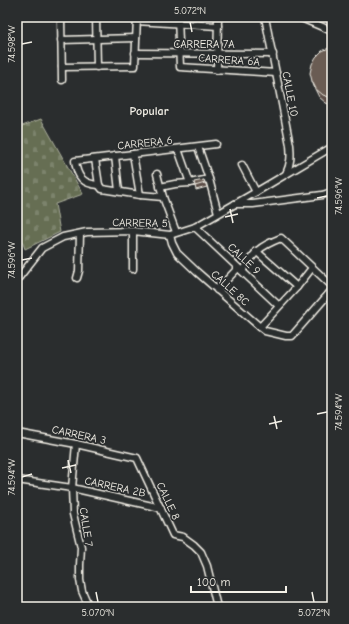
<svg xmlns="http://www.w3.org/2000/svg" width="349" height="624" viewBox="0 0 349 624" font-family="'Comic Neue',sans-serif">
  <defs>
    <pattern id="cemetery-stones" width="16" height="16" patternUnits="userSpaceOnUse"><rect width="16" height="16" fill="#666e53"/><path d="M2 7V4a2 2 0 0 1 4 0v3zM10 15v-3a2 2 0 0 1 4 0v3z" fill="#7c836c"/></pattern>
  </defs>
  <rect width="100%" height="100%" fill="#2a2d2e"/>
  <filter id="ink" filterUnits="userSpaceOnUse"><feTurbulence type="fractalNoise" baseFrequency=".025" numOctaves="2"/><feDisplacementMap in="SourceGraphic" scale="8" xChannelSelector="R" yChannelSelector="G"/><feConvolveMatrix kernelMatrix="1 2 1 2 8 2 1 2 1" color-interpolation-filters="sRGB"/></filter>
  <g filter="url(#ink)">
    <polygon fill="url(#cemetery-stones)" stroke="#adb09e" points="41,119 83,194 55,204 60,232 25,249 17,228 17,128"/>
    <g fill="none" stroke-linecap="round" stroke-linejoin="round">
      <g stroke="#f4f1e8" stroke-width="9">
        <g id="minor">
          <polyline points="61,17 62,80"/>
          <polyline points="96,17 97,67"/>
          <polyline points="178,17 180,67 276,73"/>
          <path d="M265 17 290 145C291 156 291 163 286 174"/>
          <polyline points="299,17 332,31"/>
          <polyline points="136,21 218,26"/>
          <polyline points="61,40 136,38"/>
          <polyline points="135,53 273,54"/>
          <polyline points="62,67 135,66 137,17"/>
          <polyline points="217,70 218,18"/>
          <polyline points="198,147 209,179 218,213"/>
          <polyline points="178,149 190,183"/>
          <polyline points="133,154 140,195"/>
          <polyline points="115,156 119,191"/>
          <polyline points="95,159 99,185 102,189 140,195 163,197"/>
          <polyline points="242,165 256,192"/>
          <polyline points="157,174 163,197 176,232"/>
          <path d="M99 185C83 184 77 177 75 161L216 144"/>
          <polyline points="160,187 175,184 190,183 209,179"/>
          <polyline points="235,204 253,204 322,195 332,192"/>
          <polyline points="195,227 279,306"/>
          <polyline points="133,231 133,269"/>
          <polyline points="170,235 172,243 177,253 197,272 260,327 265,331 286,336 292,336 332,290"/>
          <polyline points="256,251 297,287"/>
          <path d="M242 271C255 252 258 247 281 238L332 286"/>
          <polyline points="77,278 79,271 80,234"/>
          <polyline points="17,280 42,248 63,237 87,232 133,231 170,235 195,227 256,192 332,147"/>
          <polyline points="217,290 238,268"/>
          <polyline points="260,327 297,287 312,268"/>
          <polyline points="17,433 76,444 137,458 173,535 183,537 194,545 201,552 207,566 217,607"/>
          <polyline points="76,444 72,488 73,514 81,547 80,565 80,580 82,591 89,607"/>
          <polyline points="17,480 72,488 161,508"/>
        </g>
      </g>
      <use href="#minor" stroke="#2a2d2e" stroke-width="6"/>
    </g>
    <g fill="#5b4e47" stroke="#f4f1e8">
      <polygon points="332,47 332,105 326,103 319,97 315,89 312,81"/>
      <polygon points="204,180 207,187 196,190 195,186"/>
    </g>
    <g fill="#6a5b52" stroke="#f4f1e8">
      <polygon points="332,47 332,98 323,95 316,89 312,81 310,73 312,64 316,57 322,51 329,48"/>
      <polygon points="204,180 205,183 195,186 194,182"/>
    </g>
  </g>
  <path fill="none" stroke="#f4f1e8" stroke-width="1.5" d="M190 22 192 32M22 44 32 42M317 198 327 196M230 209 233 223M225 217 238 214M22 260 32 258M317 414 327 412M274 416 277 429M269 424 282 421M68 460 71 473M62 468 76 465M22 477 32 474M96 592 98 602M312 592 314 602"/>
  <g text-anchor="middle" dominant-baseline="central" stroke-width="3.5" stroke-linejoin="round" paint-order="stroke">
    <g font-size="11" fill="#f4f1e8" stroke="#2a2d2e">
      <text x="204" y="44">CARRERA 7A</text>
      <text transform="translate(229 60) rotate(4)">CARRERA 6A</text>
      <text transform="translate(290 94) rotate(79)">CALLE 10</text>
      <text transform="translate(145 143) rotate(-6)">CARRERA 6</text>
      <text transform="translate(140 223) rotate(1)">CARRERA 5</text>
      <text transform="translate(244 259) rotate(43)">CALLE 9</text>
      <text transform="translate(230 288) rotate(42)">CALLE 8C</text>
      <text transform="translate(79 435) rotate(12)">CARRERA 3</text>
      <text transform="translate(115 487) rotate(12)">CARRERA 2B</text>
      <text transform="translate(168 501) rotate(65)">CALLE 8</text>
      <text transform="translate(86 527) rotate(81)">CALLE 7</text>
    </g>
    <g font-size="12" font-weight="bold" fill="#f4f1e8" stroke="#2a2d2e">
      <text x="149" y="111">Popular</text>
    </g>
  </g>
  <rect width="349" height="624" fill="none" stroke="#2a2d2e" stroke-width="44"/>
  <path d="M191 586v6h95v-6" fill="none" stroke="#f4f1e8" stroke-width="2"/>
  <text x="197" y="586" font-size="12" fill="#f4f1e8" stroke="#2a2d2e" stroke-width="3" paint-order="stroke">100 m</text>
  <rect x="22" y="22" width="305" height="580" fill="none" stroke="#f4f1e8" stroke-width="1.5"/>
  <g font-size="10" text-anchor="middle" fill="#f4f1e8">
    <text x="190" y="14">5.072°N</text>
    <text transform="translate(11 44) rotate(-90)" y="4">74.598°W</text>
    <text transform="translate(338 196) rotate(-90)" y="4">74.596°W</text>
    <text transform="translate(11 260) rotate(-90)" y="4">74.596°W</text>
    <text transform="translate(338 412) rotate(-90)" y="4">74.594°W</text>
    <text transform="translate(11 477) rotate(-90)" y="4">74.594°W</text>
    <text x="98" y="616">5.070°N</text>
    <text x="314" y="616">5.072°N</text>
  </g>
</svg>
